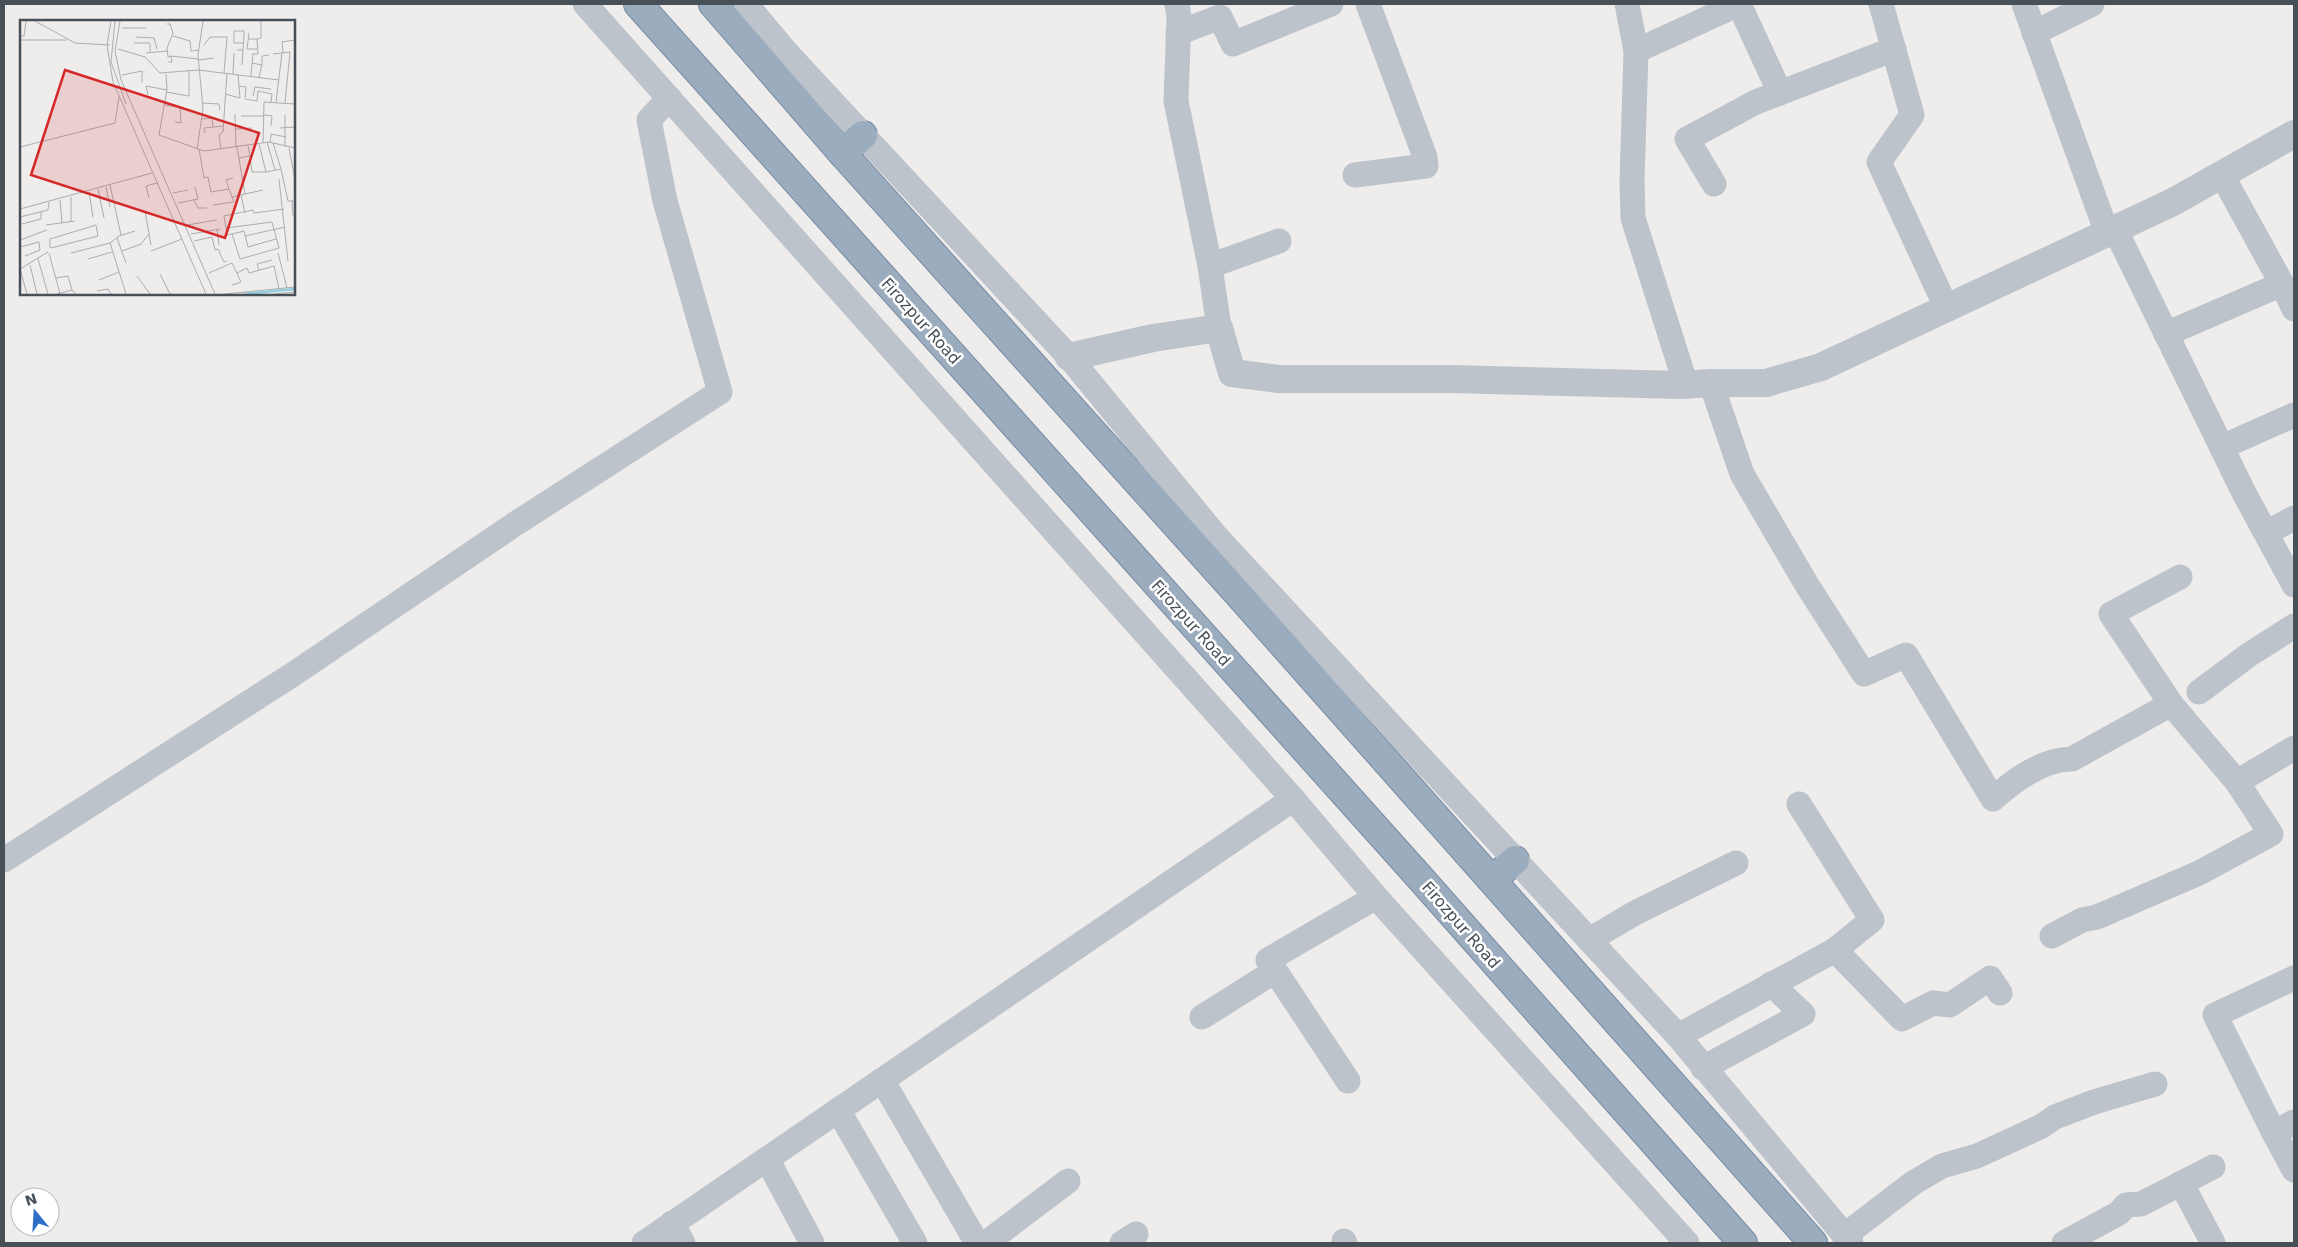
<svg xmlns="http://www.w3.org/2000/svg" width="2298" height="1247" viewBox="0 0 2298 1247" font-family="'DejaVu Sans',sans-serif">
  <rect width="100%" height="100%" fill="#efecec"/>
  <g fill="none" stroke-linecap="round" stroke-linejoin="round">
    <g stroke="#758aa2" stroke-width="30">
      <g id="trunk">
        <polyline points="638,4 1422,880 1743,1243"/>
        <polyline points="713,4 842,153 1240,596 1813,1243"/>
        <polyline points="842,153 863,135"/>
        <polyline points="1492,880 1515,860"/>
      </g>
    </g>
    <g stroke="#bcc3ca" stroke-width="25">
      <polyline points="585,4 1293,799 1376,897 1687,1243"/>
      <polyline points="746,4 787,53 1069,357 1215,535 1678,1036 1851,1243"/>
      <polyline points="1177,4 1179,17 1176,101 1210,266 1219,328"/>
      <polyline points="1627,4 1636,51 1632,181 1633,218 1686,385"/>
      <polyline points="1739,4 1780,93"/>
      <polyline points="1881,4 1912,115 1879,162 1947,309"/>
      <polyline points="2024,4 2107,233"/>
      <polyline points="1178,33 1220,17 1233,44 1331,4"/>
      <polyline points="2034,33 2092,4"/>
      <polyline points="1636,51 1739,4"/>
      <polyline points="1355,175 1426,166 1425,157 1368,4"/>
      <polyline points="1714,184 1687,139 1756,102 1894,49"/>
      <polyline points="2115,229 2244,493 2294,585"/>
      <polyline points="1210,266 1279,241"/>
      <polyline points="2282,284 2294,309"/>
      <polyline points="2166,334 2282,284 2222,175"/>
      <path d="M1711 383 1742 474 1807 585 1864 674 1906 655 1993 799C2013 781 2043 759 2072 759L2171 704 2237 782 2271 834 2199 873 2097 917 2082 920 2052 936"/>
      <polyline points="2222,447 2294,415"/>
      <polyline points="2266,533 2294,518"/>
      <polyline points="2199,692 2250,654 2294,626"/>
      <polyline points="2171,704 2111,614 2180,577"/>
      <polyline points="2237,782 2294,748"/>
      <polyline points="4,860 292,675 515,524 720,392 665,201 649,120 669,98"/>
      <polyline points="1589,940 1635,913 1736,863"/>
      <polyline points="1835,950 1902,1019 1933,1003 1950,1005 1990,978 2000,993"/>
      <polyline points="1202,1017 1275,971"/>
      <polyline points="1678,1036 1835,950 1872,920 1799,804"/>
      <polyline points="1703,1068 1803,1014 1771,984"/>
      <polyline points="882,1080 977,1243"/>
      <polyline points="1348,1081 1268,960 1376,897"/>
      <polyline points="838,1110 915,1243"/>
      <polyline points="2294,1122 2274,1133 2294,1170"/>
      <polyline points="2274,1133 2215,1015 2294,978"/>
      <polyline points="767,1159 812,1243"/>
      <polyline points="2181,1183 2213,1243"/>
      <polyline points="672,1223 683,1243"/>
      <polyline points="1844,1236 1913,1183 1942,1166 1977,1156 2042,1126 2055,1117 2094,1102 2155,1084"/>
      <polyline points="1344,1241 1345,1243"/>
      <polyline points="644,1243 1293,799"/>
      <polyline points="986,1243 1068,1181"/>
      <polyline points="1122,1243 1136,1234"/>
      <polyline points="2064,1243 2119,1213 2126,1205 2141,1204 2213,1167"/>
    </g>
    <polyline stroke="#bcc3ca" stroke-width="28" points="1069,357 1153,338 1219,328 1232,373 1278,379 1451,379 1682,385 1711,383 1766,383 1821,367 2173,202 2294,134"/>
    <use href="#trunk" stroke="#9cacbf" stroke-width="28"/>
  </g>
  <g text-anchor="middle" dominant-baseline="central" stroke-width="5" stroke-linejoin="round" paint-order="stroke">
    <g font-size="16" fill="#474f57" stroke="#fff">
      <text transform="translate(921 321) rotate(48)">Firozpur Road</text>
      <text transform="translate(1191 623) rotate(48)">Firozpur Road</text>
      <text transform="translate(1461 925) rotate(49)">Firozpur Road</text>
    </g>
  </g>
  <g transform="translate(20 20)">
    <rect width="275" height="275" fill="#efecec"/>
    <path fill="none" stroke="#91cfe0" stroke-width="2.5" d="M224 274 275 269"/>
    <path fill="none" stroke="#acadb0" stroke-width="1" d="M15 1 55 23 90 25M91 1 87 25 93 62 186 274M95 1 91 42 106 84M100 1 95 31 101 60 195 274M147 4H150L153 13 147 28 148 37 151 36M102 8H126M229 13 227 29H237M0 16H4L6 1M153 16 170 21 171 31 179 30M116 17 134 18 137 29M228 19H237L238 34H233M237 19 241 18V1M0 20H47M114 23H130V33M184 25 190 17H207L204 53M98 29 125 37 140 53 178 50 259 60M217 30H223L222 45M223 30 224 17V11H214V23H224M263 32 262 22 275 20M126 33 147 31M253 34 270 32 265 83M178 40 194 38M148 42H152L151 36 178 39M232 43 242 45 239 57M242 45V36L249 35M146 54 147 69 139 115 184 131 249 122 275 128M213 54 214 33M102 55 122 51V62M231 56 233 33M219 66 226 67 225 78M146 72 169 76V51M205 74 220 78 218 55M128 75 126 66 147 70M233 76 235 67 251 69M225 79 237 81 238 71 252 74 251 82M256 82 262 33M183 83 199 84 200 90M144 85 160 87 161 103 155 102M215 94 216 127M244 95 252 96 251 106M265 95V127M221 96H244M182 99 192 98 193 107M260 108 275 107M216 109 232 108M185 113 184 108 203 106M247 122 255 150M243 123 244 82 275 84M250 123 251 114 266 117M239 124 246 152 261 149 253 123M0 127 95 103 99 77M269 128 275 160M177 129 183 89 178 35 183 1M179 129 184 158 188 157 191 172 209 169 214 182 193 185M201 129 199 115 203 112 207 53M230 136 232 152H246M219 138 230 136 228 126M261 149 268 181H275M259 159 268 241M90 165 101 215M86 167 90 187M78 169 84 198M209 169 206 160 213 158M69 172 73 197M153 173 168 170M225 174 243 170M221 175 225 193M212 177 225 174 217 127M129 178 126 166 137 163M40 180 42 203M174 180 178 188H187M272 181 273 196M158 183 178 179 175 167M0 189 132 153M125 191 131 225M0 197 28 190 29 182M51 202V177M252 202 259 228 220 239 212 214 207 215 206 208ZM2 204 21 199V192M26 205 55 201M167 205 197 200M206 208 204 196 233 190 234 193 264 189M197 209 199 225M171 214 200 209M212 214 224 211 228 227 256 219M225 216 265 207M97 218 106 243M0 220 27 210M174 221 192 217 195 230 198 229 204 242 207 241M90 223 106 274M0 227 19 222 20 230 5 236M30 228V219L76 205 78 216 31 228M102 231 121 224 129 214M131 231 162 219M29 233 40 274M51 233 90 223 99 216 115 211M258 233 267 268M18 239 28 274M68 239 92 232M10 245 17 274M239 250 237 244 252 240M189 253 212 243 221 262 212 265M217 253 227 248 229 253 254 246 259 269M140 254 150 274M117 256 130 274M36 258 48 256 52 270M79 260 99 252M77 271 88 269 91 274M7 274 0 249 28 232M37 274 52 270 56 274M205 274 275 267M254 274 275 272"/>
    <path fill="#d62828" fill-opacity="0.15" stroke="#d62828" stroke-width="2.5" d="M45 50 239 113 205 218 11 155Z"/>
    <rect width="275" height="275" fill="none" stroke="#474f57" stroke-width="2.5"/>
  </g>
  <rect width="2298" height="1247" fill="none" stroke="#474f57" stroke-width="10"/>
  <g transform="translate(35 1212) rotate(342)"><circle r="24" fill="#ffffff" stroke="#b5b9bc"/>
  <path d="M0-4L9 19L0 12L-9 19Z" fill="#2d6fc8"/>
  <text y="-8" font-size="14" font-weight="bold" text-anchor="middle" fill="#474f57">N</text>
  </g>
</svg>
